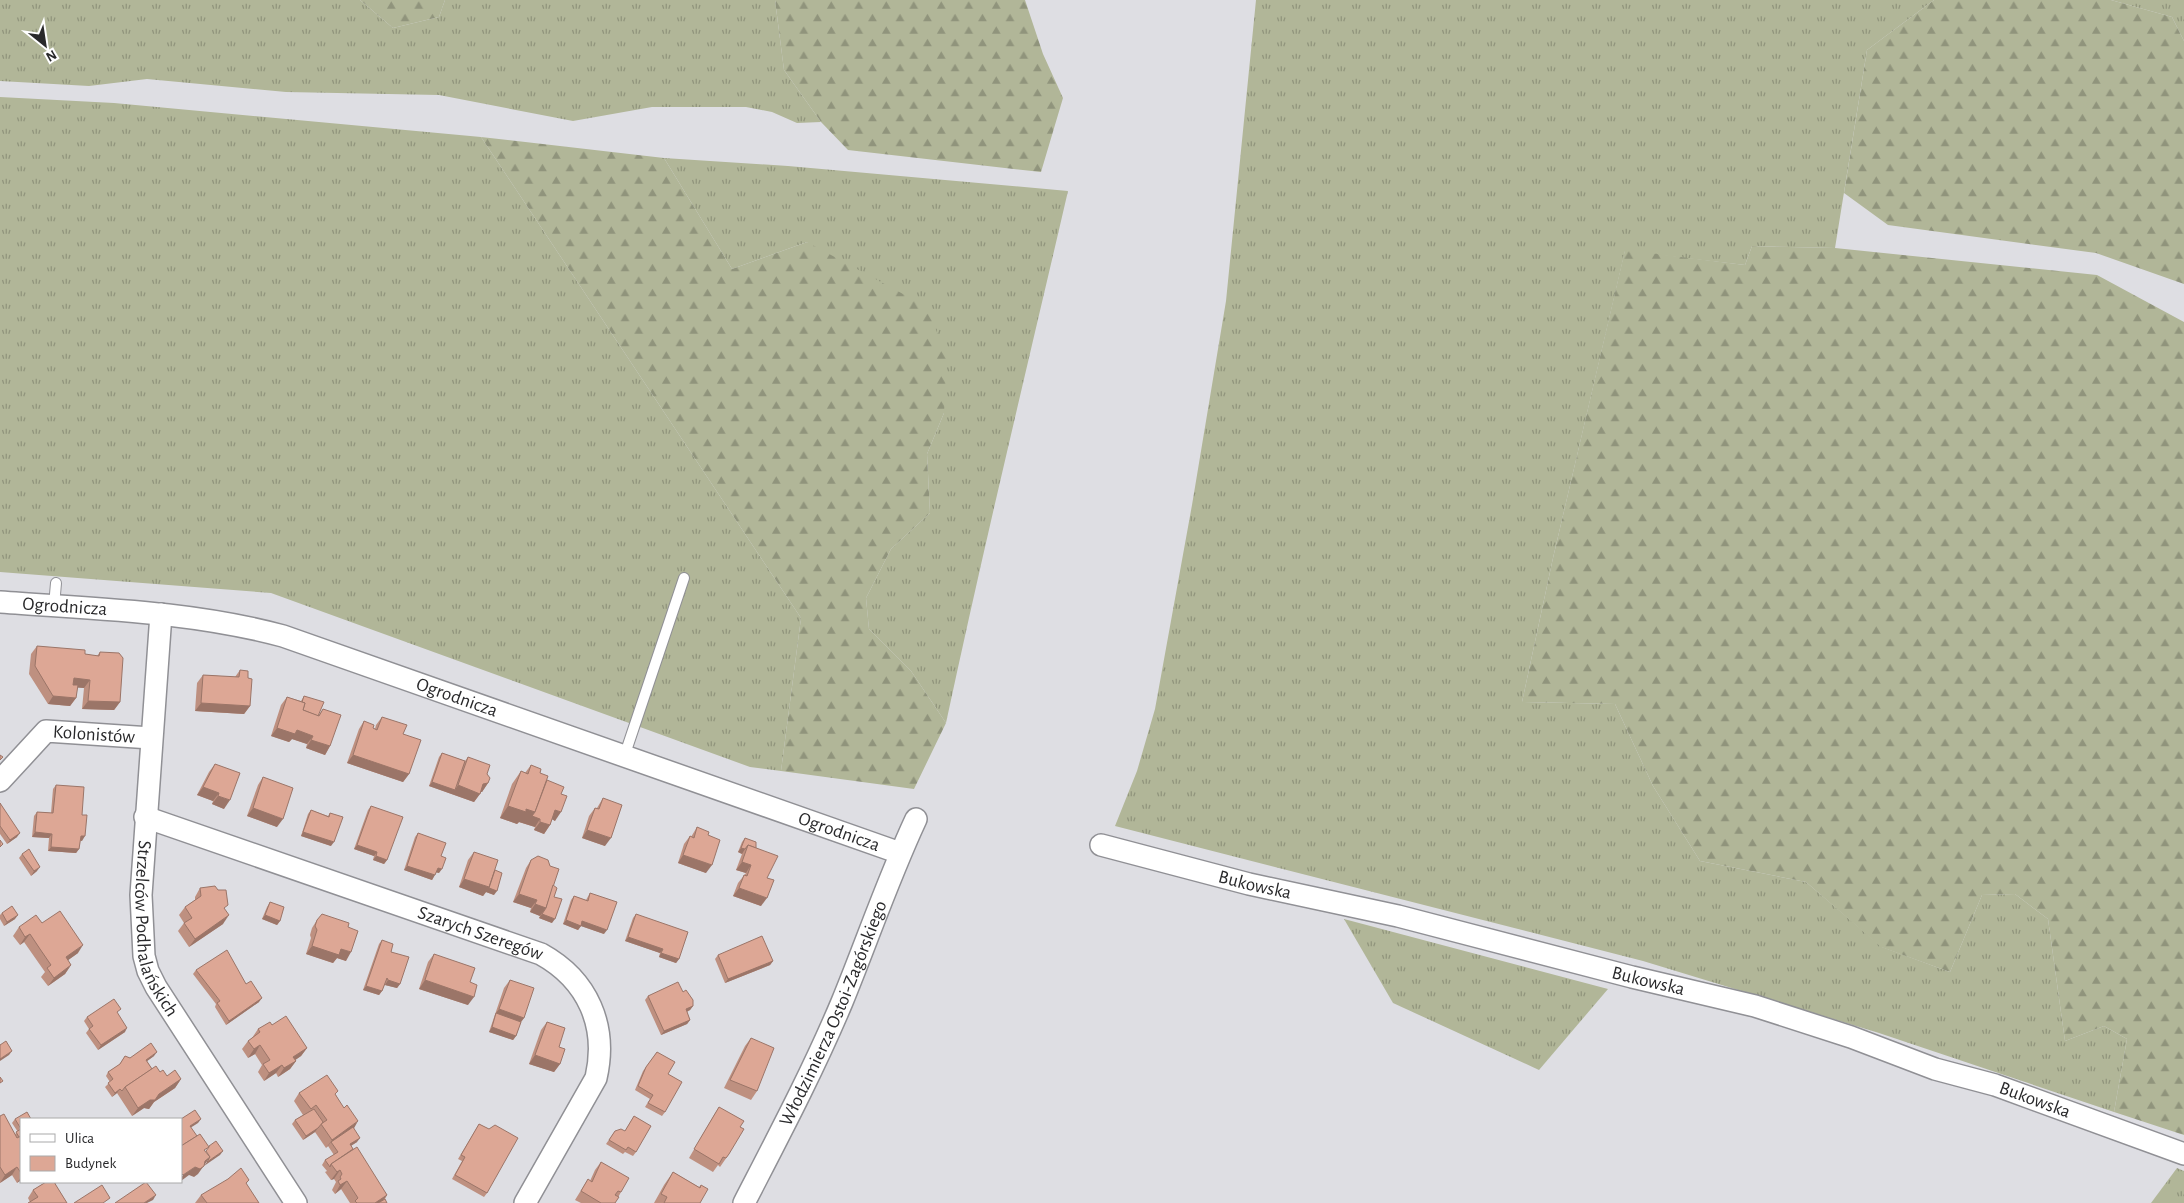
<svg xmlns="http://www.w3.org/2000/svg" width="2184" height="1203" viewBox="0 0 2184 1203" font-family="'Alegreya Sans',sans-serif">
  <defs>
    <pattern id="grass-tufts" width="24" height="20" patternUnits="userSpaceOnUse" patternTransform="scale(1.25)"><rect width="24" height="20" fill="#b1b698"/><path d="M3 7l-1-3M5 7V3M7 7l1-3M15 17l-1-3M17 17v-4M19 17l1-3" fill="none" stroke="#90947c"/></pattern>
    <pattern id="forest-firs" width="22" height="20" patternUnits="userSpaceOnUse" patternTransform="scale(1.25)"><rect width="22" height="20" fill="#b1b698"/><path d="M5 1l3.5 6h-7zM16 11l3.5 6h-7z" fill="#90947c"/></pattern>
  </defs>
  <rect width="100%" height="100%" fill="#dedee3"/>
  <g fill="url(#grass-tufts)">
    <polygon points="0,0 360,0 393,28 439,17 445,0 775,0 784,70 821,122 797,123 772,112 746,107 652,107 573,121 439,95 286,92 147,79 89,86 0,81"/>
    <polygon points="1256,0 1934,0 1867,50 1835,248 1752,246 1745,265 1625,251 1553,558 1522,702 1615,704 1653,786 1700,861 1806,882 1882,947 1950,972 1982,895 2015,894 2048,919 2065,1041 2104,1026 2127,1039 2114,1112 1879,1033 1643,961 1115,826 1137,771 1155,709 1192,505 1226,301"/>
    <polygon points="2111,0 2184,0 2184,41 2172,17"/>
    <polygon points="0,97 114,103 481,137 801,618 781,771 750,767 271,593 0,572"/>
    <path d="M664 158 788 166 1068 191C1027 368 984 545 946 723L911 671 869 629 866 598 891 549 930 513 927 454 944 413 807 242 732 269Z"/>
    <polygon points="1344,919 1608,989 1539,1070 1393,1003"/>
    <polygon points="2177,1168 2184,1171 2184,1203 2151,1203"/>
  </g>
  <g fill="url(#forest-firs)">
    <polygon points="360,0 445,0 439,17 393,28"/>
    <polygon points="775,0 1025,0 1043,54 1063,98 1041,172 848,150 821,122 784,70"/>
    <polygon points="1934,0 2111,0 2172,17 2184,41 2184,284 2096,253 1888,225 1844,193 1867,50"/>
    <polygon points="481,137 664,158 732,269 807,242 927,307 947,358 944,413 927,454 930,513 891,549 866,598 869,629 911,671 946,723 914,789 781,771 801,618"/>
    <polygon points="1752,246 1835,248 2097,275 2184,322 2184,1135 2114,1112 2127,1039 2104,1026 2065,1041 2048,919 2015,894 1982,895 1950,972 1881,947 1806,882 1700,861 1653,786 1615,704 1522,702 1553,558 1625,250 1745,265"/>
  </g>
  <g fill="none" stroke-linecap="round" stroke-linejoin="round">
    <g stroke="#909095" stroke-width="12">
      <g id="lane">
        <polyline points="54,606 56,583"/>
        <polyline points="625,754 684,578"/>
      </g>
    </g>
    <g stroke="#909095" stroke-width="24">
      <g id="street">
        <path id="s1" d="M0 602C94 609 191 611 283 636L900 853"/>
        <path id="s2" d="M161 614 141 895 144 956 148 971 156 987 296 1203"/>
        <path id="s3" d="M0 781 46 731 151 738"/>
        <path id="s4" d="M145 817 541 954C588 980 608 1026 596 1078L525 1203"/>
        <path id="s5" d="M1101 845 1249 884 1398 916 1632 977 1755 1006 1851 1037 1935 1069 1995 1085 2184 1154"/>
        <path id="s6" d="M744 1203C778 1137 813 1071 842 1002 867 941 888 879 916 819"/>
      </g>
    </g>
    <use href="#lane" stroke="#fff" stroke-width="10"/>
    <use href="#street" stroke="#fff" stroke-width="21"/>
  </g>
  <g fill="#be9080">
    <polygon points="37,646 97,656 100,652 120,702 114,710 82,709 84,688 77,687 76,698 70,706 48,704 29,674 31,654"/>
    <polygon points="240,670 248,678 250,706 244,714 195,711 197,683 203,675 235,677"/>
    <polygon points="304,696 318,716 323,709 330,746 325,755 306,748 307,744 292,739 289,742 271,736 281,705 287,697 301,701"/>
    <polygon points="382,717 403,734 409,774 403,782 347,763 359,729 364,721 375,729 376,725"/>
    <polygon points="442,753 465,761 468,757 487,774 488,783 482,792 481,792 474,802 429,786 439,757"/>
    <polygon points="215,764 224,809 212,804 213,801 197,795 209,772"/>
    <polygon points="531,765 561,794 555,821 552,819 550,825 544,834 534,830 535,827 519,822 517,824 500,818 512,784 521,771 525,773"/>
    <polygon points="263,777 277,827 247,816 258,785"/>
    <polygon points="56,785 82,815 82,841 80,840 79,849 76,853 48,851 49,838 32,837 34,816 37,812 51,813 53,789"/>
    <polygon points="603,798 605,846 582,838 589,816 595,808 597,808"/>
    <polygon points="0,803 17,837 7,844 0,834"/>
    <polygon points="371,806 387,860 384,864 373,860 374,856 354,849 368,810"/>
    <polygon points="311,810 328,816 330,813 331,846 301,836 308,814"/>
    <polygon points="697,827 708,835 706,873 678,863 684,844 690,836 691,837"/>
    <polygon points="418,833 441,856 439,873 436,872 432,880 404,870 415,837"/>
    <polygon points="745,838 756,848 767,878 761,906 733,896 738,883 746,873 736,870 742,854 738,852 742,842"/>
    <polygon points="474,852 495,870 494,895 486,892 483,896 459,887 468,860"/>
    <polygon points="22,854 37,871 31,876 19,858"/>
    <polygon points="531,860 553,885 554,897 552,923 539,918 540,916 530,912 531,908 513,902 526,868"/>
    <polygon points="200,888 225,909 223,924 189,947 178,931 184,923 179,915 185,907 195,900 195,897"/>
    <polygon points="590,893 604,934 581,926 578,930 563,924 571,900 574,896 586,900"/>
    <polygon points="270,902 280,921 277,925 262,919 267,907"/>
    <polygon points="2,913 15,919 4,926 0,919 0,915"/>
    <polygon points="636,914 679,959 676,963 659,957 660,953 625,941 633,918"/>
    <polygon points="317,920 348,927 346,961 337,958 333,963 306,954 311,938 310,935 312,928"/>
    <polygon points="42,923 78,953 68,960 71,965 65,974 48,986 41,977 45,972 24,942 20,945 13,936 19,927"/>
    <polygon points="382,940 391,952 400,984 397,988 385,985 385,984 382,991 379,995 363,990 379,944"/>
    <polygon points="434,954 470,982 468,1005 419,989 428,962"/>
    <polygon points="718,955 773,961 770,965 725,983 715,959"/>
    <polygon points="196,970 246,984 259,1002 226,1025 215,1007 216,1004 193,974"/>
    <polygon points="510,980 524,1018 521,1022 516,1036 513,1040 489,1032 504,988"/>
    <polygon points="683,992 693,1006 690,1010 687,1012 690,1020 687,1024 661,1035 645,1000 648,996"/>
    <polygon points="118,1014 125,1032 98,1050 86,1033 89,1029 84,1021 87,1017"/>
    <polygon points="547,1022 559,1047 560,1064 554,1072 529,1064 541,1030"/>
    <polygon points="272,1025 307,1048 301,1056 295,1060 296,1061 290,1069 278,1077 276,1073 264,1081 258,1072 262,1065 255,1054 248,1058 242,1049 248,1041 252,1038 258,1029"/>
    <polygon points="751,1038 757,1091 751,1100 724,1088 745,1046"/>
    <polygon points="657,1052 668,1074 665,1112 662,1116 645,1107 650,1099 635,1090 643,1071"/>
    <polygon points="125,1056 130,1058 154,1056 147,1061 152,1069 167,1076 181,1079 175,1088 154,1102 149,1109 144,1108 132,1116 117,1093 112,1097 105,1087 110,1082 106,1076 108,1072 119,1065"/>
    <polygon points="299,1093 336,1095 354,1128 357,1142 351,1146 387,1195 385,1199 387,1203 350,1203 341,1189 335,1194 332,1190 336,1182 334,1179 331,1180 325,1172 327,1171 322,1165 325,1160 334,1155 328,1146 326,1148 315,1132 303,1140 292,1124 295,1120 303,1115 294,1101"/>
    <polygon points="719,1107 729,1154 720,1167 718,1165 713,1172 689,1158 714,1115"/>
    <polygon points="0,1116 15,1134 18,1132 12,1123 15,1119 21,1119 21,1180 17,1183 12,1175 0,1183"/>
    <polygon points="634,1116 636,1152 633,1156 625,1152 623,1154 606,1144 615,1131 625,1131"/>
    <polygon points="479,1124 489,1129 487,1193 484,1197 452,1179 462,1161 458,1159"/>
    <polygon points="601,1162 621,1192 615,1203 581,1203 575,1200 588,1179 590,1181 595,1170"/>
    <polygon points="673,1172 699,1187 701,1185 700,1203 654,1203 664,1185"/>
    <polygon points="249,1180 246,1184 259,1203 195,1203 201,1195"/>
    <polygon points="46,1182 58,1182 55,1184 67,1203 30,1202 28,1198 33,1190"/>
  </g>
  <g fill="#9b7568">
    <polygon points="74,678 90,680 84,688 68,687"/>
    <polygon points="53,696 76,698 70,706 48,704"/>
    <polygon points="88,701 120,702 114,710 82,709"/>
    <polygon points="201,703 250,706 244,714 195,711"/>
    <polygon points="277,728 297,730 313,736 307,744 292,739 289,742 271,736"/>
    <polygon points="311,740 330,746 325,755 306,748"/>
    <polygon points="353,755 409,774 403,782 347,763"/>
    <polygon points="432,782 455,790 458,785 480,794 474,802 429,786"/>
    <polygon points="488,783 482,792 478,792 483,784"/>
    <polygon points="203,787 219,793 213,801 197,795"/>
    <polygon points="218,796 230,800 224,809 212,804"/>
    <polygon points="508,806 526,809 535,812 540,819 535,827 519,822 517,824 500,818"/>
    <polygon points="253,808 283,819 277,827 247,816"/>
    <polygon points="555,810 561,812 555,821 550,818"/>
    <polygon points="540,822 550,825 544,834 534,830"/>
    <polygon points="587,830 611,838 605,846 582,838"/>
    <polygon points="35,832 52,834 49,838 32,837"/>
    <polygon points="303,832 334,842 331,846 301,836"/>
    <polygon points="20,833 17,837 7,844 10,840"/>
    <polygon points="81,836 85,836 82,841 78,840"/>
    <polygon points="357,845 377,852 374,856 354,849"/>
    <polygon points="51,847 79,849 76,853 48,851"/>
    <polygon points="741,848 745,849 742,854 738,852"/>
    <polygon points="683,855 712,865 706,873 678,863"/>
    <polygon points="376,856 387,860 384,864 373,860"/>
    <polygon points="742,862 751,865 746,873 736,870"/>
    <polygon points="407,866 435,875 432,880 404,870"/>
    <polygon points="40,867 37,871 31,876 34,871"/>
    <polygon points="438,868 442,869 439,873 435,872"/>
    <polygon points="464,879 489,887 497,891 494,895 486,892 483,896 459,887"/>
    <polygon points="739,888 767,898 761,906 733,896"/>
    <polygon points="519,894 537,900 531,908 513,902"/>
    <polygon points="535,904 546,908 540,916 530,912"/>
    <polygon points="542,914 555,919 552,923 539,918"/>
    <polygon points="18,915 15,919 4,926 7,922"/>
    <polygon points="229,915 223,924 189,947 195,939"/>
    <polygon points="265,915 280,921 277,925 262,919"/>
    <polygon points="566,920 582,921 607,930 604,934 581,926 578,930 563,924"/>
    <polygon points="30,934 24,942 20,945 25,937"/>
    <polygon points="628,937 663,949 660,953 625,941"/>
    <polygon points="83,945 78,953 60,966 66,957"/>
    <polygon points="312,946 341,949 351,952 346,961 337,958 333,963 306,954"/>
    <polygon points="661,953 679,959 676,963 659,957"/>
    <polygon points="773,961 770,965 725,983 728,979"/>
    <polygon points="71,965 65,974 48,986 54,978"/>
    <polygon points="388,980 400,984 397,988 385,985"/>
    <polygon points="425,980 474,997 468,1005 419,989"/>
    <polygon points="366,986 382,991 379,995 363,990"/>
    <polygon points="262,998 259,1002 226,1025 229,1021"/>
    <polygon points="693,1006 690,1010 683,1013 686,1009"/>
    <polygon points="499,1009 524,1018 518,1026 496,1013 493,1017"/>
    <polygon points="690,1020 687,1024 661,1035 664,1031"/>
    <polygon points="492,1027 516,1036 513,1040 489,1032"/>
    <polygon points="127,1028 125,1032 98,1050 101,1045"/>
    <polygon points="260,1045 255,1054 248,1058 254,1049"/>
    <polygon points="307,1048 301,1056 288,1065 293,1057"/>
    <polygon points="12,1051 9,1055 0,1061 0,1059"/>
    <polygon points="157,1052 154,1056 143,1064 146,1060"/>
    <polygon points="535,1055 560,1064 554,1072 529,1064"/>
    <polygon points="296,1061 290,1069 278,1077 284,1068"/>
    <polygon points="282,1065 276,1073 264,1081 269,1073"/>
    <polygon points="181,1079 175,1088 154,1102 149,1109 144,1108 132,1116 138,1108"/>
    <polygon points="120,1089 117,1093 112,1097 115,1093"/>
    <polygon points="201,1119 198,1123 187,1130 190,1126"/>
    <polygon points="358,1121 353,1130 331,1142 328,1146 326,1148 332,1140"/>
    <polygon points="318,1128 315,1132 303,1140 306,1136"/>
    <polygon points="360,1138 357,1142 347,1148 350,1144"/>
    <polygon points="223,1151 220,1155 204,1166 207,1162"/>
    <polygon points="210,1157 198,1174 194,1177 189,1175 181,1181 181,1178 183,1175"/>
    <polygon points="17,1167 12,1175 0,1183 5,1175"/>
    <polygon points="340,1170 334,1179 331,1180 337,1172"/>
    <polygon points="21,1177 21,1180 17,1183"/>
    <polygon points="347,1181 341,1189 335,1194 340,1185"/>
    <polygon points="156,1195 153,1200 147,1203 144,1203"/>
    <polygon points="387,1195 381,1203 375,1203"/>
  </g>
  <g fill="#dda795" stroke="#9b7568">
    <polygon points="37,646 85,650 85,654 99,656 100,652 119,653 123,658 120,702 88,701 90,680 74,678 73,685 78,685 76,698 53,696 35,666"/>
    <polygon points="240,670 248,671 248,678 252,679 250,706 201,703 203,675 239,677"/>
    <polygon points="304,696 324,702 318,716 303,710 305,703 302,702"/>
    <polygon points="287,697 305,703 303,710 319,716 323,709 341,715 330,746 311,740 313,736 297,730 295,734 277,728"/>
    <polygon points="382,717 407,725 403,734 421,740 409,774 353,755 364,721 374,725 373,728 377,730"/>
    <polygon points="442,753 465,761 455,790 432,782"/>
    <polygon points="0,755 3,757 0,760"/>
    <polygon points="468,757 490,765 487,774 490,778 488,783 483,784 480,794 458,785"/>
    <polygon points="215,764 240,773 230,800 218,796 219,793 203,787"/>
    <polygon points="531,765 541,769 540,773 548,776 535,812 526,809 526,812 508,806 521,771 528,774"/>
    <polygon points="263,777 293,788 283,819 253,808"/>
    <polygon points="547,780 564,787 561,794 567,796 561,812 555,810 550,825 540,822 540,819 532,816 535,812"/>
    <polygon points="56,785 84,787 82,815 87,815 85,836 81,836 79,849 51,847 52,834 35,832 37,812 53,813"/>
    <polygon points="603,798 622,805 611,838 587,830 595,808 599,809"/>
    <polygon points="0,803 20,833 10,840 0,826"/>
    <polygon points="371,806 403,817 387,860 376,856 377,852 357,845"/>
    <polygon points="311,810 329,817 330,813 343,817 334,842 303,832"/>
    <polygon points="697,827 709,832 708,835 720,840 712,865 683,855 690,836 694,838"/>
    <polygon points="418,833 446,843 441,856 446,858 442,869 438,868 435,875 407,866"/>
    <polygon points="745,838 756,842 756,848 748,845 745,849 741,848"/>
    <polygon points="0,840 3,844 0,847"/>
    <polygon points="748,845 778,856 767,878 774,880 767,898 739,888 744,875 747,876 751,865 742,862"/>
    <polygon points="29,849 40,867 34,871 22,854"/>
    <polygon points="474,852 498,860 489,887 464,879"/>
    <polygon points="538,856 548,860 550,866 559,869 546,908 535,904 537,900 519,894 531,860"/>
    <polygon points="495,870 502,873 497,891 489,888"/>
    <polygon points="553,885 557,888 554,897 562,899 555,919 542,914 546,908"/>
    <polygon points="215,886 218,890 226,890 228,905 224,908 229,915 195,939 184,923 192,918 185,907 201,896 200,888"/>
    <polygon points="590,893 617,902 607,930 582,921 581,926 566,920 574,896 588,901"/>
    <polygon points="270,902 284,907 280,921 265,915"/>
    <polygon points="12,906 18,915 7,922 2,913"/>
    <polygon points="60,911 83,945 66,957 71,965 54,978 47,968 51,965 40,949 30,934 25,937 19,927 36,915 42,923"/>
    <polygon points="322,914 349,923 348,927 358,931 351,952 341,949 339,955 312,946 317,930 315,926 317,920"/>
    <polygon points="636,914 688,932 679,959 661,953 663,949 628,937"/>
    <polygon points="762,936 773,961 728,979 718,955"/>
    <polygon points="382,940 393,944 391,952 409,957 400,984 388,980 387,978 382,991 366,986"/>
    <polygon points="227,950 246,984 251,981 262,998 229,1021 217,1003 220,1001 196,970"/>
    <polygon points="434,954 475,968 470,982 477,985 474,997 425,980"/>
    <polygon points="510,980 534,988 524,1018 499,1009"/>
    <polygon points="678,982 683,992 686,990 693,1000 693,1006 686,1009 690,1020 664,1031 648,996"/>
    <polygon points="114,999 121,1009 117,1012 127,1028 101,1045 89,1029 93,1026 87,1017"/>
    <polygon points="496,1013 521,1022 516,1036 492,1027"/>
    <polygon points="286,1016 307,1048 293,1057 296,1061 284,1068 282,1065 269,1073 263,1064 270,1060 260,1045 254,1049 248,1041 260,1032 258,1029 270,1022 272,1025"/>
    <polygon points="547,1022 565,1028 559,1047 565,1049 560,1064 535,1055"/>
    <polygon points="751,1038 774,1048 757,1091 730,1080"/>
    <polygon points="6,1041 12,1051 0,1059 0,1045"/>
    <polygon points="151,1043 157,1052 146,1060 152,1069 125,1087 122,1091 120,1089 115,1093 108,1083 113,1079 108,1072 120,1064 125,1056 130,1058"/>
    <polygon points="657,1052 675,1062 668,1074 682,1082 665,1112 648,1103 653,1095 638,1086 646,1067"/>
    <polygon points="156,1066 160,1072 163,1070 167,1076 175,1070 181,1079 159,1094 155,1100 150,1100 138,1108 125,1087"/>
    <polygon points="327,1075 338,1091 335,1094 344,1108 347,1105 358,1121 332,1140 321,1124 327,1120 316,1105 311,1109 299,1093"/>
    <polygon points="0,1077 3,1081 0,1083"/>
    <polygon points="719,1107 744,1121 740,1127 744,1129 729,1154 726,1158 723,1157 719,1164 694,1149"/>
    <polygon points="314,1109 323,1122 318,1128 306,1136 295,1120"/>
    <polygon points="195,1110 201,1119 190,1126 197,1136 181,1146 181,1119"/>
    <polygon points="27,1112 31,1119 21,1119 21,1129 15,1119"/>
    <polygon points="4,1114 17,1138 21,1136 21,1173 17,1167 5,1175 0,1167 0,1116"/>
    <polygon points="634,1116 651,1126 636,1152 628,1147 626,1150 609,1140 615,1131 621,1129 625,1131"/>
    <polygon points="479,1124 489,1129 495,1125 518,1138 487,1193 455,1175 465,1157 461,1155"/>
    <polygon points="353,1127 360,1138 350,1144 353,1149 331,1164 330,1167 325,1160 338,1152 331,1142"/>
    <polygon points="21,1129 21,1136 19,1137 16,1132"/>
    <polygon points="200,1134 209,1147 204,1150 210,1157 205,1161 204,1166 200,1169 195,1167 183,1175 181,1173 181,1146"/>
    <polygon points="216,1141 223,1151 207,1162 210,1157 206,1151 209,1147 209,1146"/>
    <polygon points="357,1147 387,1195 375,1203 357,1203 355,1201 358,1198 347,1181 340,1185 338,1181 341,1179 340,1177 342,1174 340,1170 337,1172 331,1164"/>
    <polygon points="601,1162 629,1178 621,1192 618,1191 615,1195 619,1197 615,1203 601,1203 581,1191 588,1179 592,1182"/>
    <polygon points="241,1168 249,1180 246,1183 259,1203 207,1203 201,1195 228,1179"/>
    <polygon points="673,1172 700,1188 701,1185 708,1189 700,1203 664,1203 667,1197 661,1194"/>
    <polygon points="46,1182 54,1182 67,1203 28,1203 38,1197 33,1190"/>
    <polygon points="146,1182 156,1195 144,1203 115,1203"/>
    <polygon points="102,1185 110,1198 103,1203 74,1203"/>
    <polygon points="385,1199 387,1203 378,1203"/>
  </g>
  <g text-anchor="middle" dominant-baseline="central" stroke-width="4.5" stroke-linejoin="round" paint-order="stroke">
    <g font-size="19" fill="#29292b" stroke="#fff">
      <text stroke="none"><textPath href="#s1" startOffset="65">Ogrodnicza</textPath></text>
      <text stroke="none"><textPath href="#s1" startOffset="470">Ogrodnicza</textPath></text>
      <text stroke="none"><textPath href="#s3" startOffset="116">Kolonistów</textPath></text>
      <text stroke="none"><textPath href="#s1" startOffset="875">Ogrodnicza</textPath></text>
      <text stroke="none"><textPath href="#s5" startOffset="159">Bukowska</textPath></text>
      <text stroke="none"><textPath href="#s2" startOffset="318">Strzelców Podhalańskich</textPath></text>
      <text stroke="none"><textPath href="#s4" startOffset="355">Szarych Szeregów</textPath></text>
      <text stroke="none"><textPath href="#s5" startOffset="564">Bukowska</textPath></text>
      <text stroke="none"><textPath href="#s6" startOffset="210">Włodzimierza Ostoi-Zagórskiego</textPath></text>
      <text stroke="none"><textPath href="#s5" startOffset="969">Bukowska</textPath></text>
    </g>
  </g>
  <rect x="20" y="1118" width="162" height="65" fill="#ffffff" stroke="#a9a9aa"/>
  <rect x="30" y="1134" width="25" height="8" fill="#ffffff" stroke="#a9a9aa"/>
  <text x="65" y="1143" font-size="15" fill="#29292b">Ulica</text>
  <rect x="30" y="1156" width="25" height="15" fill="#dda795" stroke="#a9a9aa"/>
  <text x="65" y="1168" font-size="15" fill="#29292b">Budynek</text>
  <g transform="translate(45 45) rotate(150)" stroke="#ffffff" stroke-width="4" paint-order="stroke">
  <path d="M0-4L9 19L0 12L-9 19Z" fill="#29292b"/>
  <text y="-8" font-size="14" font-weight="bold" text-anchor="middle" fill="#29292b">N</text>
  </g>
</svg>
